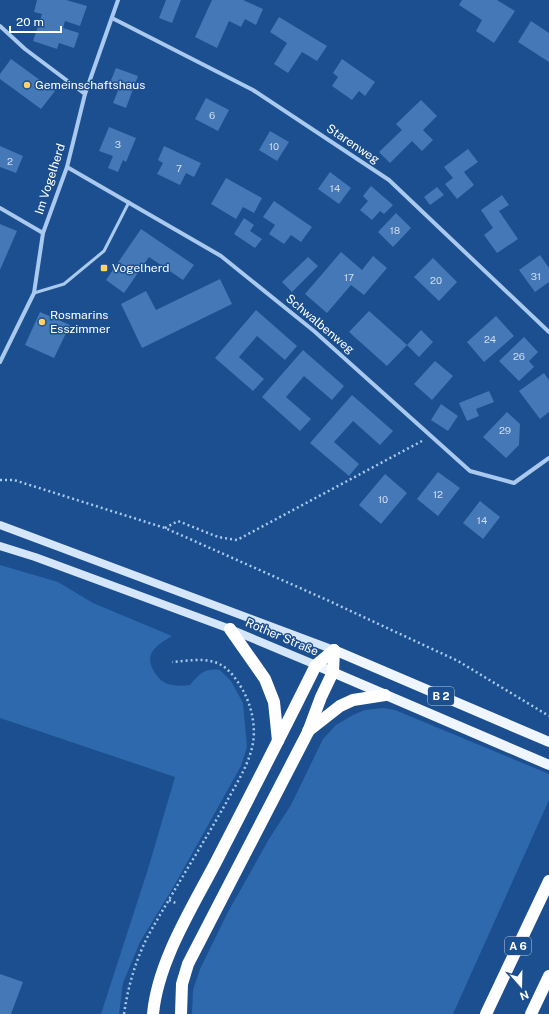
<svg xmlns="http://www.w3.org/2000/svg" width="549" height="1014" viewBox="0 0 549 1014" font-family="'Public Sans',sans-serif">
  <rect width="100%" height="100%" fill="#1b4f8f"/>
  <g fill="#2e69ad">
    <path d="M0 565 58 582 93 603 172 636C165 640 155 646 151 654 147 665 158 681 168 684 175 686 183 686 190 685 199 674 205 668 220 670L231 681 243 703 247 747 241 766 174 886 140 942 123 983 119 1014H101L148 869 175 777 0 718Z"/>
    <polygon points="383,708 395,710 549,774 549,800 453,1014 192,1014 193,990 200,969 228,912 269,839 291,805 323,739 336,725 353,715 365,710"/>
  </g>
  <g fill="#4478b7">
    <polygon points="37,0 66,0 87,6 80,26 65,21 63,28 79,33 74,48 59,43 57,49 33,41 42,14 34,12"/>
    <polygon points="166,0 181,0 172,23 159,18"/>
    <polygon points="212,0 243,0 263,9 256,25 245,19 241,27 229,21 217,48 195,37"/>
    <polygon points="462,0 497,0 515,11 494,43 476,31 482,20 459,5"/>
    <polygon points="279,17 327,46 317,61 302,52 288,73 274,64 287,43 270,32"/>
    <polygon points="531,21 549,33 549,62 518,42"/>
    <polygon points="11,59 55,91 41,109 0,79 0,74"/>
    <polygon points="342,59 375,82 365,96 359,91 352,100 332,86 338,77 333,73"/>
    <polygon points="116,68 138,76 126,108 113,103 119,88 109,85"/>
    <polygon points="206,98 229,110 218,131 195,119"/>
    <polygon points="421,100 437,116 423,130 433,140 422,151 412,141 390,163 379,152 402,130 396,124"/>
    <polygon points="109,127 136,138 126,162 123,160 118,172 108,168 113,156 99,151"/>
    <polygon points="270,131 289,142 277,161 259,150"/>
    <polygon points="0,146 23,156 16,173 0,167"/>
    <polygon points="164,146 201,163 194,177 186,173 180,185 157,174 163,163 158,160"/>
    <polygon points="468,149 478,162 464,172 474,185 457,199 445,184 453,178 444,167"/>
    <polygon points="330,172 351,188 339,204 318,189"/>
    <polygon points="226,178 262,198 254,213 243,207 236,219 211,204"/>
    <polygon points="371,186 393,205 384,214 380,211 372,220 360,210 368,201 363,196"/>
    <polygon points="437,187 444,195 430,205 424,197"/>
    <polygon points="502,195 509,205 499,211 518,239 497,253 484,235 493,228 481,210"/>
    <polygon points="274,201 312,227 301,242 291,235 284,244 269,234 275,225 263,217"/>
    <polygon points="396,213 411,228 393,247 378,232"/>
    <polygon points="244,218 254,225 250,231 262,239 255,248 234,234"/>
    <polygon points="0,224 17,231 0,270"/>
    <polygon points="141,229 194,265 183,280 149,257 124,293 106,280"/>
    <polygon points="341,252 362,270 373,256 387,268 364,295 351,285 327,313 305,294"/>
    <polygon points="540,255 549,268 549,282 535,292 519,270"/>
    <polygon points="308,257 318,266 292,292 282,282"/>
    <polygon points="433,258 457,282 439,301 414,277"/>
    <polygon points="220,279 232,304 142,348 121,304 146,291 156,310"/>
    <polygon points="256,310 297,346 285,360 257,336 239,357 264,379 253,391 215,358"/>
    <polygon points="369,311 407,345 387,366 349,332"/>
    <polygon points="40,312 70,325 54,358 25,345"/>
    <polygon points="496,316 514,336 484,362 467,342"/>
    <polygon points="421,330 433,342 419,357 407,345"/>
    <polygon points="524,337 538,352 529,361 534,367 519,381 499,361"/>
    <polygon points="303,350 344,386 332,400 304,376 286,397 311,419 300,431 262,397"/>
    <polygon points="435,361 453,376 432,400 414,384"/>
    <polygon points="544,373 549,380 549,412 540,419 519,391"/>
    <polygon points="489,391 494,402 476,409 479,416 467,421 459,403"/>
    <polygon points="352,395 393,431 380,445 353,421 334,442 359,464 349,476 310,443"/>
    <polygon points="441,404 458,416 448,431 431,420"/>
    <polygon points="507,412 520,424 519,445 506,458 483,437"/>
    <polygon points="438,472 460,488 438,516 417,499"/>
    <polygon points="385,474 407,493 381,524 359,505"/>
    <polygon points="480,501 500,517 483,539 463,523"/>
    <polygon points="0,974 23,982 11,1014 0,1014"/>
  </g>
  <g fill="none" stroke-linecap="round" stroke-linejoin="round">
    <g stroke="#a9c9ee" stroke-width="2.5" stroke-dasharray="2 3" stroke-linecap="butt">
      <polyline points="0,480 14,480 165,528 327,600 458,661 549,716"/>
      <polyline points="165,528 178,521 218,537 237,540 422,441"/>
      <polyline points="169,900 178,904"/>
      <path d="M124 1014C128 986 136 959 149 934 174 890 201 847 226 803 236 784 249 765 253 743 256 725 251 703 241 687 222 655 206 659 172 662"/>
    </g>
    <polyline stroke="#a9c9ee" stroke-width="3" points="34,293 64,284 104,251 129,202"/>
    <g stroke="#a9c9ee" stroke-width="4">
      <polyline points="112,18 253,90 389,180 549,332"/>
      <polyline points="0,26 25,49 85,94"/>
      <polyline points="67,167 221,256 314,331 470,471 514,483 549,458"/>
      <polyline points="0,208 43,233"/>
      <polyline points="0,362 34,293 43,233 67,167 85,94 118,0"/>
    </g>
    <g stroke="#d6e6fa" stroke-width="8">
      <polyline points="0,525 334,650"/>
      <polyline points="0,546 35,557 230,629 316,665"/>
    </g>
    <g stroke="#f0f6ff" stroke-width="10">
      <polyline points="334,650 549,742"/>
      <polyline points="316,665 549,765"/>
    </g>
    <g stroke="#fff" stroke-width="12">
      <polyline points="230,629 265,679 274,702 278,741"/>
      <polyline points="308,731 340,706 353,700 385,695"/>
      <path d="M153 1014C158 960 194 905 218 858 251 794 284 730 316 665L334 650"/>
      <polyline points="181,1014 182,984 188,964 308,732 321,697 333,672 334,650"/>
      <polyline points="486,1014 549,881"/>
      <polyline points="531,1014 549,976"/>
    </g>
  </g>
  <g fill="#ffd166" stroke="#1b4f8f" stroke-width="1.5">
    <circle cx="27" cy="85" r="4"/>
    <rect x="100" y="264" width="8" height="8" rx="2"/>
    <circle cx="42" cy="322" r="4"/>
  </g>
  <g text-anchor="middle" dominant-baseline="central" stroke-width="3" stroke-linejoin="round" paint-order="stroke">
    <g font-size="10" fill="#d0dded">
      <text x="212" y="115">6</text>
      <text x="118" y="144">3</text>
      <text x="274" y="146">10</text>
      <text x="10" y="161">2</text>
      <text x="179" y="168">7</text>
      <text x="335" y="188">14</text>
      <text x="395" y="230">18</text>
      <text x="536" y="276">31</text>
      <text x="349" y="277">17</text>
      <text x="436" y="280">20</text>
      <text x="490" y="339">24</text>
      <text x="519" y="356">26</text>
      <text x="505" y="430">29</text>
      <text x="438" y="494">12</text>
      <text x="383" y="499">10</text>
      <text x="482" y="520">14</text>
    </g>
    <g fill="#1b4f8f" stroke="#bbcadd" stroke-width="1">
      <rect x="428" y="687" width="26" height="18" rx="3"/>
      <rect x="505" y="937" width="26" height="18" rx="3"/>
    </g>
    <g font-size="11" font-weight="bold" fill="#fff">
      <text x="441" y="696">B 2</text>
      <text x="518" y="946">A 6</text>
    </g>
    <g font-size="12" fill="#fff" stroke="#1b4f8f" text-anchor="start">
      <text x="35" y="85">Gemeinschaftshaus</text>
      <text x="112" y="268">Vogelherd</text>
      <text x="50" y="315">Rosmarins<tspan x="50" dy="14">Esszimmer</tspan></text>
    </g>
    <g font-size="12" fill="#fff" stroke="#1b4f8f">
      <text transform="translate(353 144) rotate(34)">Starenweg</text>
      <text transform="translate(50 179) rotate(-72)">Im Vogelherd</text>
      <text transform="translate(320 324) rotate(40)">Schwalbenweg</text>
      <text transform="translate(282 637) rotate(23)">Rother Straße</text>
    </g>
  </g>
  <g transform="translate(521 986) rotate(160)" stroke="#1b4f8f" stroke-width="3" paint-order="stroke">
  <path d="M0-3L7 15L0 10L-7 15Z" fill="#ffffff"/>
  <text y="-6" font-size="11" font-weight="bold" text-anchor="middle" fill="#ffffff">N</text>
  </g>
  <path d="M10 26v6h51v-6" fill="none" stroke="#ffffff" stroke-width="2"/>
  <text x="16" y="26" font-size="12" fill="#ffffff" stroke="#1b4f8f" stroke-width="3" paint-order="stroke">20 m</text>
</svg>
